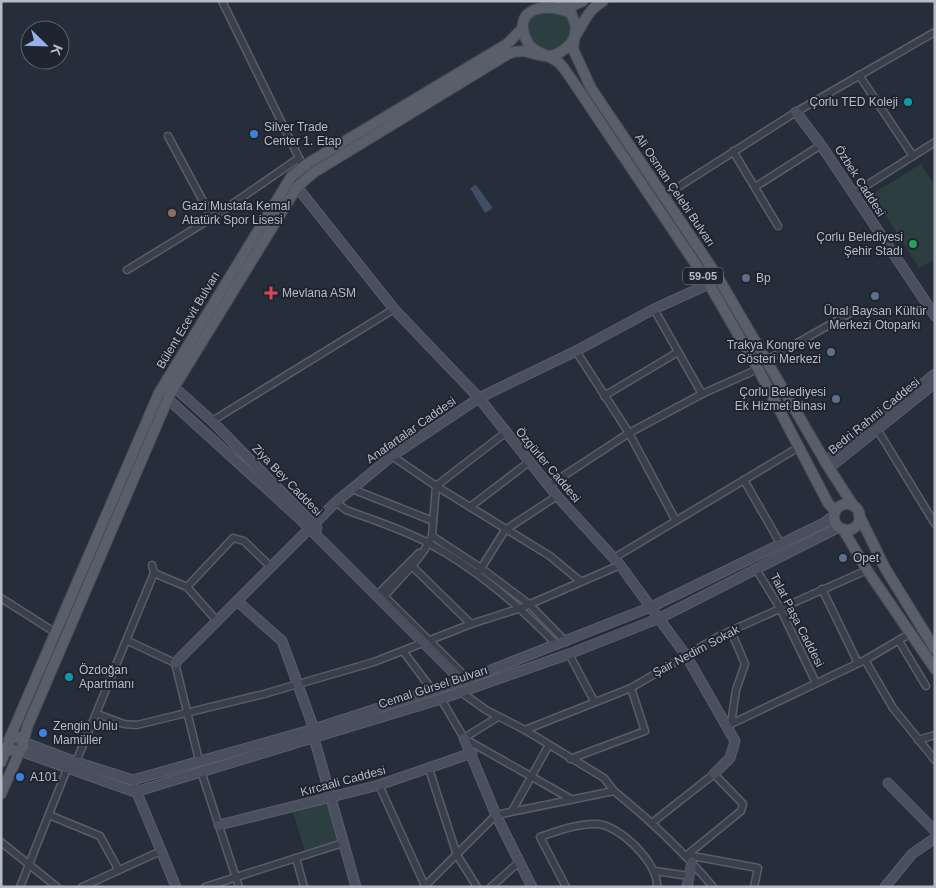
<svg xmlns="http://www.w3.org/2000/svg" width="936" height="888" viewBox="0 0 936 888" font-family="Helvetica,sans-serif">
  <rect width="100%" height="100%" fill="#272e3b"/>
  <g fill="#2d3e40">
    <circle cx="550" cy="29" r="22"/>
    <polygon points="921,164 935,186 935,259 919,268 873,194"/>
    <polygon points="327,802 339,841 305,851 293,812"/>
  </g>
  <polygon fill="#404d64" points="476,185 493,208 485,213 470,188"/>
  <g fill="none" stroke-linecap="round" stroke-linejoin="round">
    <g stroke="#585e69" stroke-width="9">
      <g id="street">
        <polyline points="222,1 303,166"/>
        <polyline points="859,75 913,156"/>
        <polyline points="733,151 778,226"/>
        <polyline points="755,187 821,145"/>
        <polyline points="853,194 935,142"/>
        <polyline points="664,196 796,112 935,32"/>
        <polyline points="212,218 299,158"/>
        <polyline points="127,270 212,218 168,136"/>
        <polyline points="654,309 702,394"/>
        <polyline points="576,351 629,433 676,521"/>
        <polyline points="767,360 854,311"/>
        <polyline points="604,396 678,352"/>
        <polyline points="212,421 394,309"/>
        <polyline points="877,429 935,524"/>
        <polyline points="392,456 436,486 550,556 580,581"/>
        <polyline points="744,480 780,543"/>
        <polyline points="436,486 505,433"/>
        <polyline points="548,486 629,433 702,394 758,369"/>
        <polyline points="352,489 433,521"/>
        <path d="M336 502 346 510C373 520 402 529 428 543 477 569 518 605 557 645"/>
        <polyline points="470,507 529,462"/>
        <polyline points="432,536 481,568 529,604 566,642"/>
        <polyline points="614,558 799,447"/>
        <polyline points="413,567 471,624"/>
        <polyline points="756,569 780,608 816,683"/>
        <polyline points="480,570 505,530 557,496"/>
        <polyline points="154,573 187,587 217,621"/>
        <polyline points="187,587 233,538 244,541 271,567"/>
        <polyline points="822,589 858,663"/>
        <polyline points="376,596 419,553"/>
        <polyline points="384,596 468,679"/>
        <polyline points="1,598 56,633"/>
        <path d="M381 601C398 578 420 563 432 536L436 486"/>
        <polyline points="128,641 175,663 199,760"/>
        <polyline points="899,641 926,686"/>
        <polyline points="403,651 433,691"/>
        <polyline points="569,654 594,701"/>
        <polyline points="865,660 893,708 935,760"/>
        <polyline points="461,692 486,710 525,730 604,778 614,791"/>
        <polyline points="441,699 464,738 498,717"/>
        <polyline points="97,714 124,724 137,725 264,694 374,662 471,624 521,608 620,565"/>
        <polyline points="731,724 736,690 745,664 731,631"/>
        <polyline points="727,726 865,660 911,633"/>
        <polyline points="525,730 631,688 719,636 867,570"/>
        <polyline points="465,739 571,799"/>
        <polyline points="918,740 935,735"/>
        <polyline points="570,759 645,731 631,688"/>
        <polyline points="76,762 154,573 152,565"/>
        <polyline points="429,769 457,855 477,887"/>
        <polyline points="201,771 239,887"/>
        <polyline points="379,785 425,886"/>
        <polyline points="512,811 549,745"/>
        <polyline points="49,815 100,836 118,869"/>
        <polyline points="653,822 714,774 743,804 741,811 687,855"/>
        <polyline points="1,842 57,887"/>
        <polyline points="687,855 758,868 754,887"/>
        <polyline points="296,858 304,887"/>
        <polyline points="655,871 689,876"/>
        <polyline points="20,887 67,769"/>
        <polyline points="82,887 161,851"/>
        <polyline points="205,887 343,843"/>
        <path d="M424 887 496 815 614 791C651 821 683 851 713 887"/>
        <polyline points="491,887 519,862"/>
        <path d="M566 887 540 837C557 831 579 823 597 824 620 825 659 864 657 887"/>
      </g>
    </g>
    <g stroke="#585e69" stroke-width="11">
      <g id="secondary">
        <polyline points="796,112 821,145 935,316"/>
        <polyline points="297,187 394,309 479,398 557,496 620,565 687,657 735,741 730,758 714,774"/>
        <polyline points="174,387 212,421 317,528"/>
        <polyline points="168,399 300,519 462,681"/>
        <polyline points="825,462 935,374"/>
        <polyline points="829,468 935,383"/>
        <polyline points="237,601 282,641 314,729"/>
        <polyline points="175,663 336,502 392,456 479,398 576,351 654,309 709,284"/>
        <polyline points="314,738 356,887"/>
        <polyline points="464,738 496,815 532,887"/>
        <polyline points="23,742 76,762 133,780 314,729 468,679 651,607 824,523 834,515"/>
        <polyline points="20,751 135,792 441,699 569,654 660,618 839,527"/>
        <polyline points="888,783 935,831"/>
        <polyline points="135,788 176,887"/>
        <polyline points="219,825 379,785 472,753"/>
        <polyline points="687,887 692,862"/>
        <polyline points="885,887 912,854 935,838"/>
      </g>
    </g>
    <g stroke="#434954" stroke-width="12">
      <g id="primary">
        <polyline points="560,3 572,6 583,1"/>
        <circle cx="847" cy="517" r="13"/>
        <path d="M835 511 828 503 758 369 709 284 570 77C566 72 563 66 558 62 549 55 534 53 528 43 510 11 542 0 571 13L576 26 573 49 591 88 716 274 829 468 853 505"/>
        <polyline points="859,515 885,568 935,649"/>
        <polyline points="843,529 867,570 935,669"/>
        <polyline points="11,738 18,737 22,740 23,747 20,751 10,750 9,740 159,393 291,177 307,164 507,44 523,28"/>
        <path d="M23 742 28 725 170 394 297 187 313 173 508 54C528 46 535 58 550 56 574 51 577 28 591 11 594 7 599 4 603 1"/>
        <polyline points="1,762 8,745"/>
        <polyline points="1,794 20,751"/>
      </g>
    </g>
    <use href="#street" stroke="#3a404b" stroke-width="6"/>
    <use href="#secondary" stroke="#494f5e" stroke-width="9"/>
    <use href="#primary" stroke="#585f6b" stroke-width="10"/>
  </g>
  <g fill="#0f9aa8" stroke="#1f2530" stroke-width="2">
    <circle cx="908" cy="102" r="5"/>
    <circle cx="69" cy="677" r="5"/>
  </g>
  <g fill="#3f7fe0" stroke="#1f2530" stroke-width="2">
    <circle cx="254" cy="134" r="5"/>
    <circle cx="43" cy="733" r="5"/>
    <circle cx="20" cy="777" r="5"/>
  </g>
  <circle fill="#8d6e63" stroke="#1f2530" stroke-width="2" cx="172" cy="213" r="5"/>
  <circle fill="#2e9e5b" stroke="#1f2530" stroke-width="2" cx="913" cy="244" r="5"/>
  <g fill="#5c6f8a" stroke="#1f2530" stroke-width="2">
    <circle cx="746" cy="278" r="5"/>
    <circle cx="875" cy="296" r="5"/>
    <circle cx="831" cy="352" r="5"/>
    <circle cx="836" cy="399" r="5"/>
    <circle cx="843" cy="558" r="5"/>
  </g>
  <path fill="#e0444e" stroke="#1f2530" stroke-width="2" d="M268.5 285.5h5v5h5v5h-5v5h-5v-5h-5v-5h5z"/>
  <g text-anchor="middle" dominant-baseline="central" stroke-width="4" stroke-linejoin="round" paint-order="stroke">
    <rect fill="#1f2530" stroke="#898e99" stroke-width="1" x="683" y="267.5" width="40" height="17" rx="4"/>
    <g font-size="11" font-weight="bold" fill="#b6bbc6">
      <text x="703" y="276">59-05</text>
    </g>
    <g font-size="12" fill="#b6bbc6" stroke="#1f2530" text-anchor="start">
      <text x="898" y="102" text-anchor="end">Çorlu TED Koleji</text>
      <text x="264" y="127">Silver Trade<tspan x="264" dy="14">Center 1. Etap</tspan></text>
      <text x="182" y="206">Gazi Mustafa Kemal<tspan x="182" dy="14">Atatürk Spor Lisesi</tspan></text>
      <text x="903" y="237" text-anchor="end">Çorlu Belediyesi<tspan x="903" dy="14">Şehir Stadı</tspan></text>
      <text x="756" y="278">Bp</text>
      <text x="282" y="293">Mevlana ASM</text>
      <text x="875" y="311" text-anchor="middle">Ünal Baysan Kültür<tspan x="875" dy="14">Merkezi Otoparkı</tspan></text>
      <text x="821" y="345" text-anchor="end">Trakya Kongre ve<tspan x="821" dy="14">Gösteri Merkezi</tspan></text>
      <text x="826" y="392" text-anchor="end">Çorlu Belediyesi<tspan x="826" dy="14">Ek Hizmet Binası</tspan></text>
      <text x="853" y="558">Opet</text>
      <text x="79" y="670">Özdoğan<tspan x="79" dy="14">Apartmanı</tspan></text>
      <text x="53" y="726">Zengin Unlu<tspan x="53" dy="14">Mamüller</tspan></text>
      <text x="30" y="777">A101</text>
    </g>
    <g font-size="12" fill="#b6bbc6" stroke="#1f2530">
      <text transform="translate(860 181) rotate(57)">Özbek Caddesi</text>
      <text transform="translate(675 190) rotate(56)">Ali Osman Çelebi Bulvarı</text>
      <text transform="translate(188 320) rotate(-59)">Bülent Ecevit Bulvarı</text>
      <text transform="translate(874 416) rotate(-39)">Bedri Rahmi Caddesi</text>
      <text transform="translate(411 430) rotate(-35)">Anafartalar Caddesi</text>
      <text transform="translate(548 465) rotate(50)">Özgürler Caddesi</text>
      <text transform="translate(287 480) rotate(46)">Ziya Bey Caddesi</text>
      <text transform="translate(797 620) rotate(63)">Talat Paşa Caddesi</text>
      <text transform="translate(696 651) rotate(-28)">Şair Nedim Sokak</text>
      <text transform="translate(433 687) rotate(-18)">Cemal Gürsel Bulvarı</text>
      <text transform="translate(343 781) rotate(-15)">Kırcaali Caddesi</text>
    </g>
  </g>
  <rect width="936" height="888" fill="none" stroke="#b6bbc6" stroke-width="5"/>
  <g transform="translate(45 45) rotate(113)"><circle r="24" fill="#1f2530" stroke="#5b616c"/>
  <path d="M0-4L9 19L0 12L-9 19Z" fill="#96b1ec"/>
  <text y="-8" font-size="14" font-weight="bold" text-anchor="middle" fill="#b6bbc6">K</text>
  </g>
</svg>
